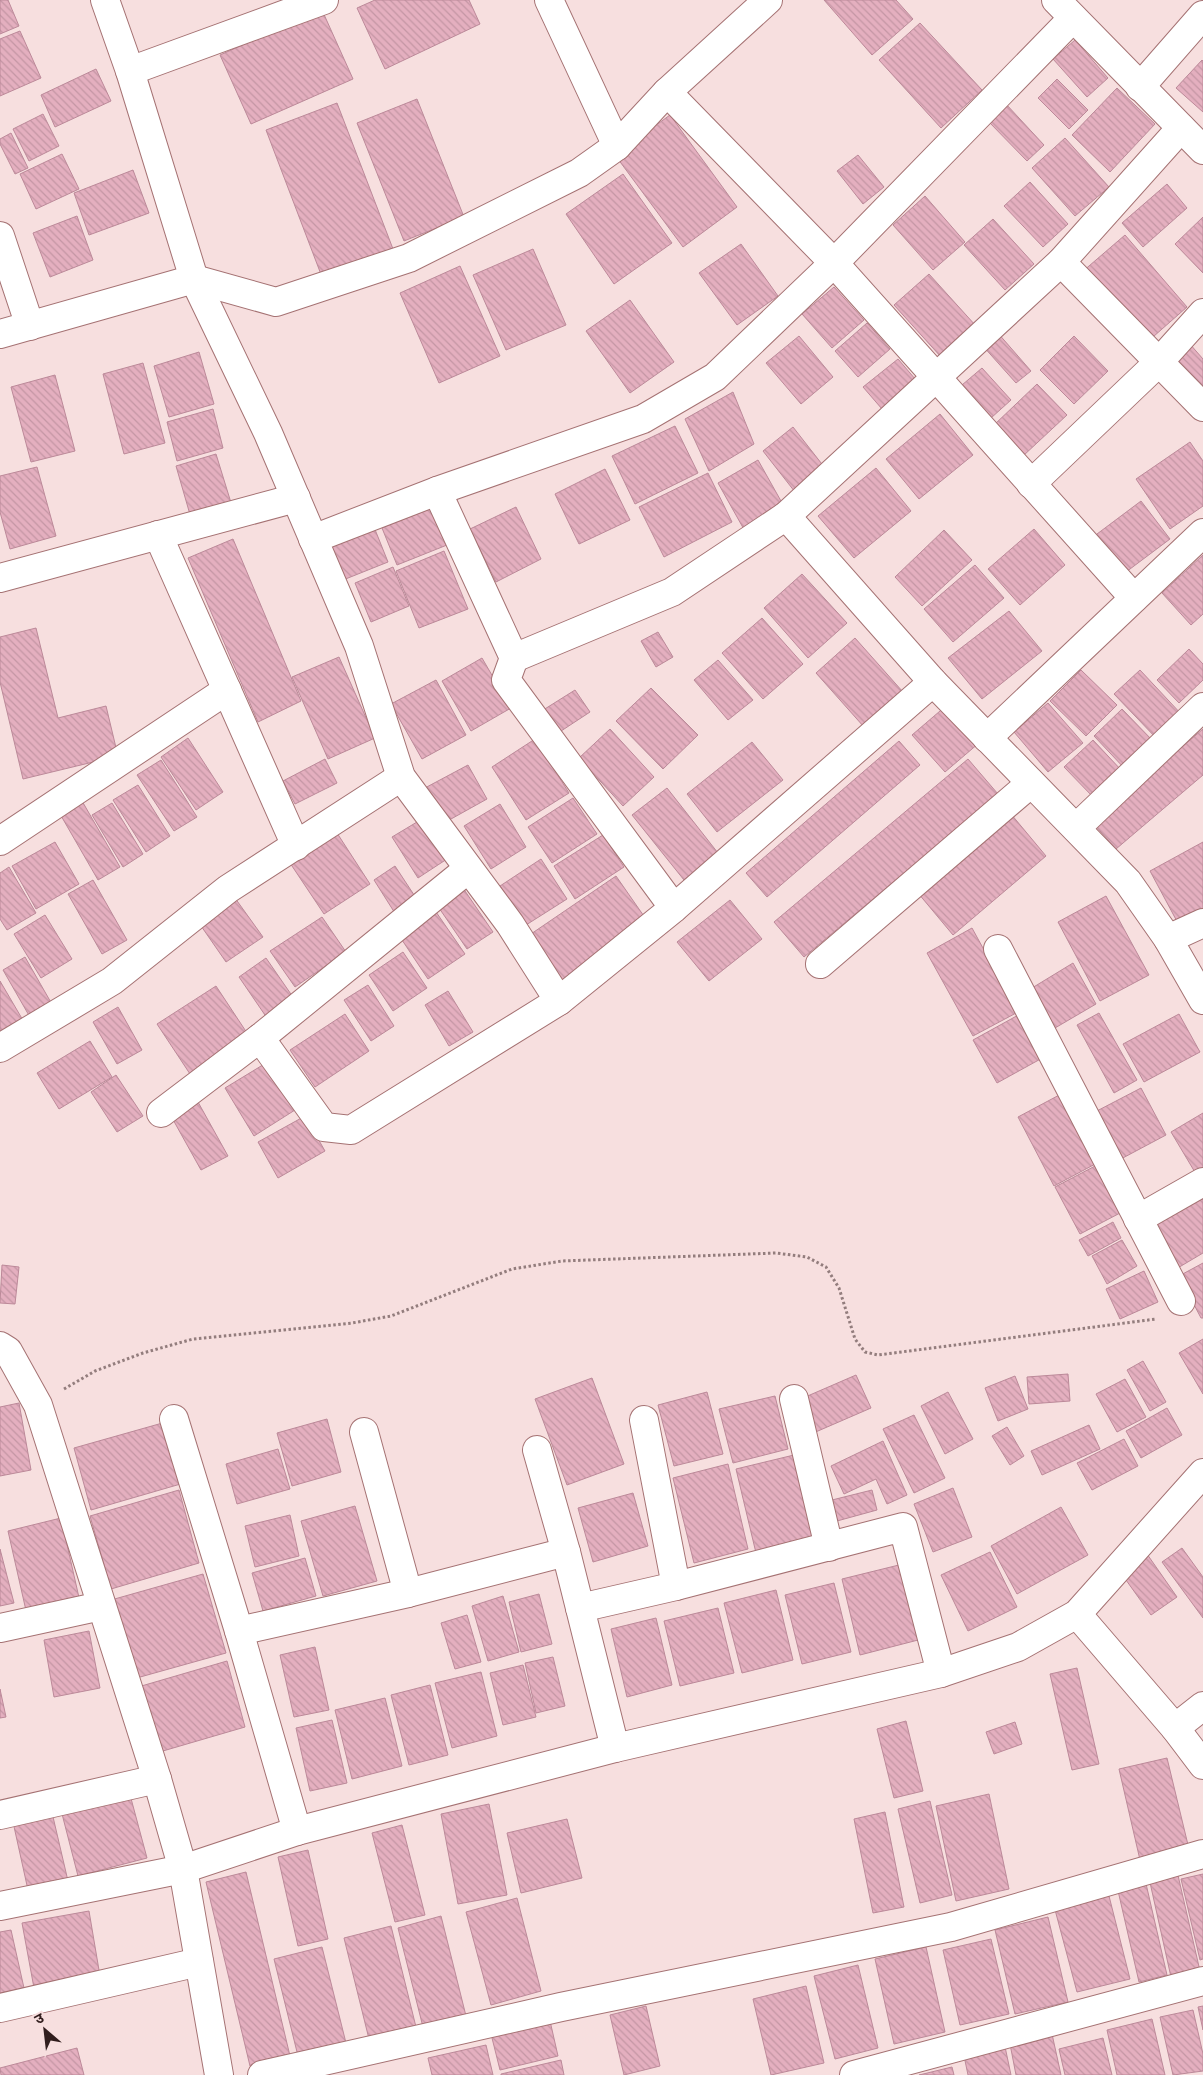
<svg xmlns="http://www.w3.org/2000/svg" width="1203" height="2075" viewBox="0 0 1203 2075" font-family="Arial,'Noto Sans Devanagari',sans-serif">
  <defs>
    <pattern id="building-back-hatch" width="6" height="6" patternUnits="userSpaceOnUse" patternTransform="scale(1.25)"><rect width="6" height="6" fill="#e4afbf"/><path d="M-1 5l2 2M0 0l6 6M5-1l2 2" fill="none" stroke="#c496a4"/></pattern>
  </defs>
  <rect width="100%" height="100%" fill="#f7dfdf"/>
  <g fill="url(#building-back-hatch)" stroke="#bc8999">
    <polygon points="0,0 8,0 19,26 0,34"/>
    <polygon points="375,0 469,0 480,24 385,69 357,8"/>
    <polygon points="824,0 896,0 913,19 872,55"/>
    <polygon points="322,10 353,79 251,124 220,55"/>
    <polygon points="920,23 982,90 941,128 879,60"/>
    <polygon points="20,31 41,78 0,96 0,39"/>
    <polygon points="1075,40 1108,78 1087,97 1053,59"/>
    <polygon points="1202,60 1203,61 1203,112 1176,88"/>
    <polygon points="96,69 111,101 55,127 41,95"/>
    <polygon points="1057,79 1088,110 1069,129 1038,98"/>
    <polygon points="1117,88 1155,124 1110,172 1072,135"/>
    <polygon points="417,99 464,217 404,241 357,123"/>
    <polygon points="337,103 393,249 322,277 266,130"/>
    <polygon points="1006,104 1044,145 1027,161 988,121"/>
    <polygon points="43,114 59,146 29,161 13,129"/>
    <polygon points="670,115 737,207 683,247 615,155"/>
    <polygon points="11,133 28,168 15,174 0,144 0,139"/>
    <polygon points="1065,138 1109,187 1075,216 1032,168"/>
    <polygon points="62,154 79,189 36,209 20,174"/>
    <polygon points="858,155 884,187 863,204 837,171"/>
    <polygon points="133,170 149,213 89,235 74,193"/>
    <polygon points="623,174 672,243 614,284 566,214"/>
    <polygon points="1030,182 1068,224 1043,247 1004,206"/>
    <polygon points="1167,184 1187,208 1143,247 1122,223"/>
    <polygon points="925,196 965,242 933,270 893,225"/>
    <polygon points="77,216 93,260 50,277 33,233"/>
    <polygon points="1203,217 1203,273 1175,244"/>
    <polygon points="993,219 1034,264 1005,290 964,245"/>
    <polygon points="1125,235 1187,307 1145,344 1082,272"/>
    <polygon points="741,244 778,296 737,325 699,273"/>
    <polygon points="533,249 566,325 506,350 473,275"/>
    <polygon points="460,266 500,356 439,383 400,293"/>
    <polygon points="929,274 976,326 941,357 894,305"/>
    <polygon points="834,287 864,320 832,348 802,314"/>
    <polygon points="630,300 674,362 630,393 586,331"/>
    <polygon points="867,323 890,349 858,377 835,351"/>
    <polygon points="997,332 1031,371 1016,383 982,345"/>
    <polygon points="799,336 833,377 801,404 766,363"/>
    <polygon points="1074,336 1108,371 1074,404 1040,370"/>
    <polygon points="1189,343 1203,359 1203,401 1167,362"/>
    <polygon points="199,352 214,404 169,417 154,366"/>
    <polygon points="898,359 916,380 882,409 863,387"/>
    <polygon points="143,363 165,443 124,454 103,374"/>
    <polygon points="982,368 1011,400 991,418 962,385"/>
    <polygon points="55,375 75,451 31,462 11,387"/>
    <polygon points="1037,384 1067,415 1023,456 994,425"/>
    <polygon points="733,392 754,444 709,471 685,419"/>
    <polygon points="213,409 223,448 177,461 167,422"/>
    <polygon points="940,414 973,455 919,499 886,459"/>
    <polygon points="675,426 698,473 635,504 612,456"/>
    <polygon points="793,427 825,468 795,492 763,451"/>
    <polygon points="1190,442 1203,461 1203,506 1170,529 1136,479"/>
    <polygon points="216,454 232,506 191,518 176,466"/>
    <polygon points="758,460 786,510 746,533 718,483"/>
    <polygon points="37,467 56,536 10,549 0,512 0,476"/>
    <polygon points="876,468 911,511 854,558 818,516"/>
    <polygon points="605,469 630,520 579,544 555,494"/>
    <polygon points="708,473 732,522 664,557 639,507"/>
    <polygon points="1141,501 1170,539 1122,575 1093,537"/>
    <polygon points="516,507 541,559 496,582 470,529"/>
    <polygon points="432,508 447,545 397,565 382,528"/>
    <polygon points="374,527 388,562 343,580 329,546"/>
    <polygon points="1034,529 1065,565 1020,605 988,569"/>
    <polygon points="944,530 972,560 922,606 895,577"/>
    <polygon points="233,539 301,701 258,722 188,558"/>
    <polygon points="444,551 468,609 419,628 396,571"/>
    <polygon points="1203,555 1203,614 1191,625 1162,593"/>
    <polygon points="975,565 1004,598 953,642 924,609"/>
    <polygon points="393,567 409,606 371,622 355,583"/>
    <polygon points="802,574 847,623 808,658 764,608"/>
    <polygon points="1009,611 1042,651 982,699 948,658"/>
    <polygon points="762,618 803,664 763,699 722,653"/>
    <polygon points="36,628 58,718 106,706 118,756 23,779 0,682 0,637"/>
    <polygon points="658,632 673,657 656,667 641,641"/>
    <polygon points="855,638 903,692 864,727 816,673"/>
    <polygon points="1189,649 1203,664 1203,680 1179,703 1157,680"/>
    <polygon points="339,657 375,738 328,759 292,677"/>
    <polygon points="482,658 511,708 471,731 442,681"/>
    <polygon points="718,660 753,700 728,720 694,680"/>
    <polygon points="1081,670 1117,705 1086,736 1050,701"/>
    <polygon points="1140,670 1183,716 1158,740 1114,694"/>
    <polygon points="436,680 466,735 422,759 391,704"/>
    <polygon points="651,688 698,735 663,769 616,721"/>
    <polygon points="575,690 590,712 555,735 540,712"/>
    <polygon points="1048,703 1083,743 1048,772 1014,732"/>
    <polygon points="947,705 979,743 945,772 912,735"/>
    <polygon points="1122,709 1154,742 1126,770 1094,736"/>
    <polygon points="610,729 654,777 623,806 579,758"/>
    <polygon points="1203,729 1203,775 1116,849 1093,823"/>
    <polygon points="188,738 223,792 196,810 161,757"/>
    <polygon points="535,739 569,793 526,820 492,767"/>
    <polygon points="1093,740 1123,772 1094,798 1064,767"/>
    <polygon points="899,741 920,765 767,897 746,873"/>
    <polygon points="752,742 783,780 717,832 687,794"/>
    <polygon points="325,759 337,783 295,804 283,781"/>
    <polygon points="968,759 998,794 804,957 774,922"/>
    <polygon points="161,760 197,817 174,831 137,775"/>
    <polygon points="468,765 487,799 442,824 423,789"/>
    <polygon points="138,785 170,836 146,852 113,800"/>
    <polygon points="667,788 718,853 684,880 632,815"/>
    <polygon points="78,794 120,867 98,880 56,807"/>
    <polygon points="573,798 597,834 552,863 528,827"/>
    <polygon points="112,803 143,854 123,867 92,815"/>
    <polygon points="500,804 526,847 491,869 464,826"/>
    <polygon points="1011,814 1046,856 953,935 918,893"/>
    <polygon points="422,819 447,859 418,878 392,837"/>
    <polygon points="337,833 370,884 324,914 290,863"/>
    <polygon points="603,835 624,867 575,899 554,866"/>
    <polygon points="55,842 79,884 36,909 12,866"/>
    <polygon points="1203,842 1203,914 1180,927 1150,871"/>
    <polygon points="541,859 567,899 526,925 500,886"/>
    <polygon points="395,866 420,904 398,918 374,880"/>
    <polygon points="9,867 36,913 7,930 0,919 0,873"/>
    <polygon points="616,876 648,922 560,983 528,936"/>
    <polygon points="93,880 127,940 102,954 68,894"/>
    <polygon points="463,888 493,932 467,949 437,905"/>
    <polygon points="1106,896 1149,975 1100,1001 1058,922"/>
    <polygon points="235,898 263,937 226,962 199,923"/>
    <polygon points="730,900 762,939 709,981 677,942"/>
    <polygon points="434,909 465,954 428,979 398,934"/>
    <polygon points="45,915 72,959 41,978 14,934"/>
    <polygon points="322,917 346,952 295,987 270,951"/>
    <polygon points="972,928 1018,1012 973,1036 927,953"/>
    <polygon points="403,952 427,988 393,1011 369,975"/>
    <polygon points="25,957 53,1006 31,1019 3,970"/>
    <polygon points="266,958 295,1000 267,1018 239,977"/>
    <polygon points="1073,963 1096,1004 1055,1028 1032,988"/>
    <polygon points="0,981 24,1022 0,1036"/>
    <polygon points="368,985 394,1026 371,1041 344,1000"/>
    <polygon points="216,986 251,1039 192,1077 157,1024"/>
    <polygon points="448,991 473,1032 449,1046 425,1005"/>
    <polygon points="118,1007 142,1050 117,1064 93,1022"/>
    <polygon points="1022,1013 1046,1056 997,1083 973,1040"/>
    <polygon points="1099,1013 1137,1080 1114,1093 1077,1025"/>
    <polygon points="345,1014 369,1051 315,1087 290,1050"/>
    <polygon points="1179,1014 1200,1052 1144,1082 1123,1044"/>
    <polygon points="90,1041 112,1077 59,1109 37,1073"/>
    <polygon points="266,1063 295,1110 254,1136 225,1088"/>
    <polygon points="116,1075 143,1116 117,1132 91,1092"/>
    <polygon points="1141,1088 1166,1135 1119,1160 1093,1113"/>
    <polygon points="1063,1093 1099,1162 1054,1186 1018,1117"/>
    <polygon points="198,1102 228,1156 201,1170 171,1116"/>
    <polygon points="1203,1113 1203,1176 1199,1179 1171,1132"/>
    <polygon points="305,1116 325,1151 278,1178 258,1142"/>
    <polygon points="1097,1165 1122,1212 1080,1234 1055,1187"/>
    <polygon points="1197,1190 1203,1200 1203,1253 1176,1269 1148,1220"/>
    <polygon points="1113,1222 1121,1238 1088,1256 1079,1240"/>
    <polygon points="1122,1240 1137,1266 1107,1284 1092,1256"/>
    <polygon points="1203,1263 1203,1318 1201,1318 1179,1276"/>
    <polygon points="2,1265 19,1267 15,1304 0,1303"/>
    <polygon points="1144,1271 1158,1302 1120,1319 1106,1289"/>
    <polygon points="1203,1339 1203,1394 1179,1353"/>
    <polygon points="1143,1361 1166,1402 1150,1411 1127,1370"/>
    <polygon points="1068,1374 1070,1401 1029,1404 1027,1377"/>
    <polygon points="856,1375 871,1408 811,1434 796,1401"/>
    <polygon points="1015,1376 1028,1409 998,1421 985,1388"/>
    <polygon points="592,1378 624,1464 567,1485 535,1399"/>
    <polygon points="1125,1379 1146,1417 1117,1432 1096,1394"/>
    <polygon points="707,1392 723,1454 674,1466 658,1405"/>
    <polygon points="948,1392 973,1439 945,1454 921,1406"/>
    <polygon points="775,1396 788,1449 733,1463 719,1409"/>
    <polygon points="19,1403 31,1470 0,1476 0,1407"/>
    <polygon points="1167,1408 1182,1435 1141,1458 1126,1431"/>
    <polygon points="914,1415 945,1478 914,1493 883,1429"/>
    <polygon points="327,1419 341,1472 292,1486 277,1433"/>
    <polygon points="166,1422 184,1483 91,1510 74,1448"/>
    <polygon points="1089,1425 1100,1449 1042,1475 1031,1451"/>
    <polygon points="1007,1427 1024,1456 1010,1465 992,1436"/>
    <polygon points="1124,1439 1138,1466 1092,1490 1077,1463"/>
    <polygon points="883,1441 907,1495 887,1504 876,1479 844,1494 831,1466"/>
    <polygon points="278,1449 290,1489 237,1504 226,1464"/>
    <polygon points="794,1455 815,1538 756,1553 736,1469"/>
    <polygon points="728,1464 748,1549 694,1563 673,1478"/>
    <polygon points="953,1488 972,1537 933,1552 914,1504"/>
    <polygon points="179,1490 199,1563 111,1589 90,1516"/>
    <polygon points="872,1490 877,1510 837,1521 832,1500"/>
    <polygon points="633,1493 648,1546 593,1562 578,1508"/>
    <polygon points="355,1506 377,1581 323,1596 301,1521"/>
    <polygon points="1061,1507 1088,1555 1017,1594 991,1546"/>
    <polygon points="290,1515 299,1556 255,1567 245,1526"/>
    <polygon points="61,1518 80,1602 27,1615 8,1531"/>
    <polygon points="1182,1548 1203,1577 1203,1618 1162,1562"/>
    <polygon points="0,1549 14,1603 0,1606"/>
    <polygon points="990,1552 1017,1607 968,1631 941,1575"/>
    <polygon points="1147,1554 1177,1597 1151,1615 1121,1573"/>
    <polygon points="305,1558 316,1596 263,1611 252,1573"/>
    <polygon points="903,1564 922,1639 860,1655 842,1579"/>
    <polygon points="203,1574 226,1653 133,1679 111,1600"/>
    <polygon points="834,1583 851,1652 802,1664 785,1595"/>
    <polygon points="776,1590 793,1660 742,1673 724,1603"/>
    <polygon points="539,1594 552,1644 521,1652 509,1602"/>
    <polygon points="503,1596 519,1652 488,1661 472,1606"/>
    <polygon points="718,1608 734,1673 680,1686 664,1621"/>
    <polygon points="467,1615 481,1662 455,1669 441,1623"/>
    <polygon points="656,1618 672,1685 627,1697 611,1629"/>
    <polygon points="89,1631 100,1688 54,1697 44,1640"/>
    <polygon points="315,1647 329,1710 294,1717 280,1655"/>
    <polygon points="553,1657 565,1706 536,1713 525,1663"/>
    <polygon points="227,1661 245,1727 156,1753 138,1687"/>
    <polygon points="523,1665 536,1717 503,1725 490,1673"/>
    <polygon points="1077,1668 1099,1764 1072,1770 1050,1674"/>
    <polygon points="481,1672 497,1736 452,1748 435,1683"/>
    <polygon points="430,1685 448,1755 409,1765 391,1695"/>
    <polygon points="0,1689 6,1717 0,1718"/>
    <polygon points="385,1698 402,1766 352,1779 335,1710"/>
    <polygon points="332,1720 347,1783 310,1791 296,1728"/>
    <polygon points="906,1721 923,1791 894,1798 877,1729"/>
    <polygon points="1015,1722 1022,1744 994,1754 986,1732"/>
    <polygon points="1167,1758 1189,1849 1140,1860 1119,1769"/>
    <polygon points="129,1791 147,1858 78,1876 61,1810"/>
    <polygon points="989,1794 1009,1889 956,1901 936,1806"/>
    <polygon points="930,1801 952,1895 920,1903 898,1809"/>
    <polygon points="50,1804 68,1881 28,1890 11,1813"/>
    <polygon points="489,1804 507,1895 458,1904 441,1814"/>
    <polygon points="885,1812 904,1907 873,1913 854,1819"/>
    <polygon points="567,1819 582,1878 521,1893 507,1833"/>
    <polygon points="402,1825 425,1915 395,1922 372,1833"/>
    <polygon points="308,1850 328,1939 298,1946 278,1857"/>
    <polygon points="1177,1871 1200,1971 1171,1977 1149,1878"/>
    <polygon points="246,1872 290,2056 250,2066 206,1882"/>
    <polygon points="1203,1874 1203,1959 1200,1960 1181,1879"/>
    <polygon points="1144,1875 1167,1975 1139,1982 1116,1882"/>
    <polygon points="1108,1892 1130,1979 1077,1992 1054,1906"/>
    <polygon points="517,1898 541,1991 491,2005 466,1912"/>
    <polygon points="89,1911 100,1976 34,1988 22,1923"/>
    <polygon points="441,1916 467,2020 424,2031 398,1928"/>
    <polygon points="1048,1917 1068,2002 1015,2014 995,1930"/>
    <polygon points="391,1926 416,2027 369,2039 344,1938"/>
    <polygon points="11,1930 24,1988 0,1994 0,1932"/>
    <polygon points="991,1939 1009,2014 960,2025 943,1950"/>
    <polygon points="322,1947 346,2043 298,2056 274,1959"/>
    <polygon points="926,1947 945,2032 894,2044 875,1959"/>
    <polygon points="858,1965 878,2048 835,2059 814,1976"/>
    <polygon points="806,1986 824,2063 771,2075 753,1999"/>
    <polygon points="646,2006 660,2066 624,2075 610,2015"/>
    <polygon points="1203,2006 1203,2030 1198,2007"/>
    <polygon points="1193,2010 1203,2054 1203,2071 1173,2075 1160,2017"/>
    <polygon points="548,2012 558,2056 500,2070 489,2026"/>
    <polygon points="1152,2019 1165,2075 1117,2075 1107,2030"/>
    <polygon points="1052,2034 1061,2075 1016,2075 1010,2044"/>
    <polygon points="1103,2038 1112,2075 1065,2075 1059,2049"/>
    <polygon points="1004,2042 1011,2075 968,2075 963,2051"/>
    <polygon points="486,2045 493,2075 432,2075 428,2058"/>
    <polygon points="77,2048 84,2075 1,2075 0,2068"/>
    <polygon points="561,2060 564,2075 501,2075 501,2074"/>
    <polygon points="952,2067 954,2075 919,2075"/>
  </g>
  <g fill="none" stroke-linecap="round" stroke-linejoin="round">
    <g stroke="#a57273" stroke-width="30">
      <g id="street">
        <polyline points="105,0 130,71 194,279 268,433 359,646 401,777 510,924 559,1001"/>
        <polyline points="549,0 617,146"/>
        <polyline points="1056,0 1203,150"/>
        <polyline points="130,71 324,0"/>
        <polyline points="1140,87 1203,15"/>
        <polyline points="667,92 834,263 1134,598"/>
        <polyline points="0,236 30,326"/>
        <polyline points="1061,262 1203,407"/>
        <polyline points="0,334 194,279 276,302 409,258 579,173 617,146 667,92 768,0"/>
        <polyline points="1031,484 1159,362 1203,313"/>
        <polyline points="437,491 514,658 506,680 674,908"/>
        <polyline points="786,516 933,682 1128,882 1168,939 1203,1000"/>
        <polyline points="158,535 296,846"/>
        <polyline points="313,539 437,491 643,419 715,377 834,263 1073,18"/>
        <polyline points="0,578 296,498"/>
        <polyline points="514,658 672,592 786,516 1061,262 1181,128"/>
        <polyline points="987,738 1203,533"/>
        <polyline points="1076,828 1203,707"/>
        <polyline points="0,841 227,690"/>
        <polyline points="1168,939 1203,923"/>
        <polyline points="998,949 1181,1301"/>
        <polyline points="820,964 1031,783"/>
        <polyline points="260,1038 324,1127 351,1130 559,1001 674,908 933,682"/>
        <polyline points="0,1048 112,981 228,889 401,777"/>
        <polyline points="161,1113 260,1038 468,869"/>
        <polyline points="1138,1219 1203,1182"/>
        <polyline points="0,1346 8,1351 38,1405 157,1779 183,1869 219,2075"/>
        <polyline points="794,1399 829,1547"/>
        <polyline points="174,1419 239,1631 297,1831"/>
        <polyline points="644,1420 676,1586"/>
        <polyline points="364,1432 408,1593"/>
        <polyline points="537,1450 566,1552 615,1748"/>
        <polyline points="580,1608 676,1586 903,1527 941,1673"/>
        <polyline points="1077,1614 1175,1728 1203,1765"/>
        <polyline points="0,1628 101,1606"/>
        <polyline points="239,1631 408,1593 566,1552"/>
        <polyline points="1175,1728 1203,1706"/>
        <polyline points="0,1815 157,1779"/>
        <polyline points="0,1906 183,1869 297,1831 615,1748 941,1673 1018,1647 1077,1614 1203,1473"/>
        <polyline points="0,2008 199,1962"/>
        <polyline points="262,2075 561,2007 951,1927 1203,1854"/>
        <polyline points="854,2075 1203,1981"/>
      </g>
    </g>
    <polyline stroke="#937d7d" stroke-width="3" stroke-dasharray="2.5 2.5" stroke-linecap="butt" points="64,1389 95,1371 143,1353 193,1339 352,1323 391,1316 512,1269 562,1261 776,1253 807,1257 826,1267 839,1288 855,1339 865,1352 878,1355 1156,1319"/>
    <use href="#street" stroke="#fff" stroke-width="28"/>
  </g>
  <g transform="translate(45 2030) rotate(332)" stroke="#f7dfdf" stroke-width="4" paint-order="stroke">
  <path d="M0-4L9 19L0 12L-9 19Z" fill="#311d1d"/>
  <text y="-8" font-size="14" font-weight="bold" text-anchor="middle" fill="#311d1d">उ</text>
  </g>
</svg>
